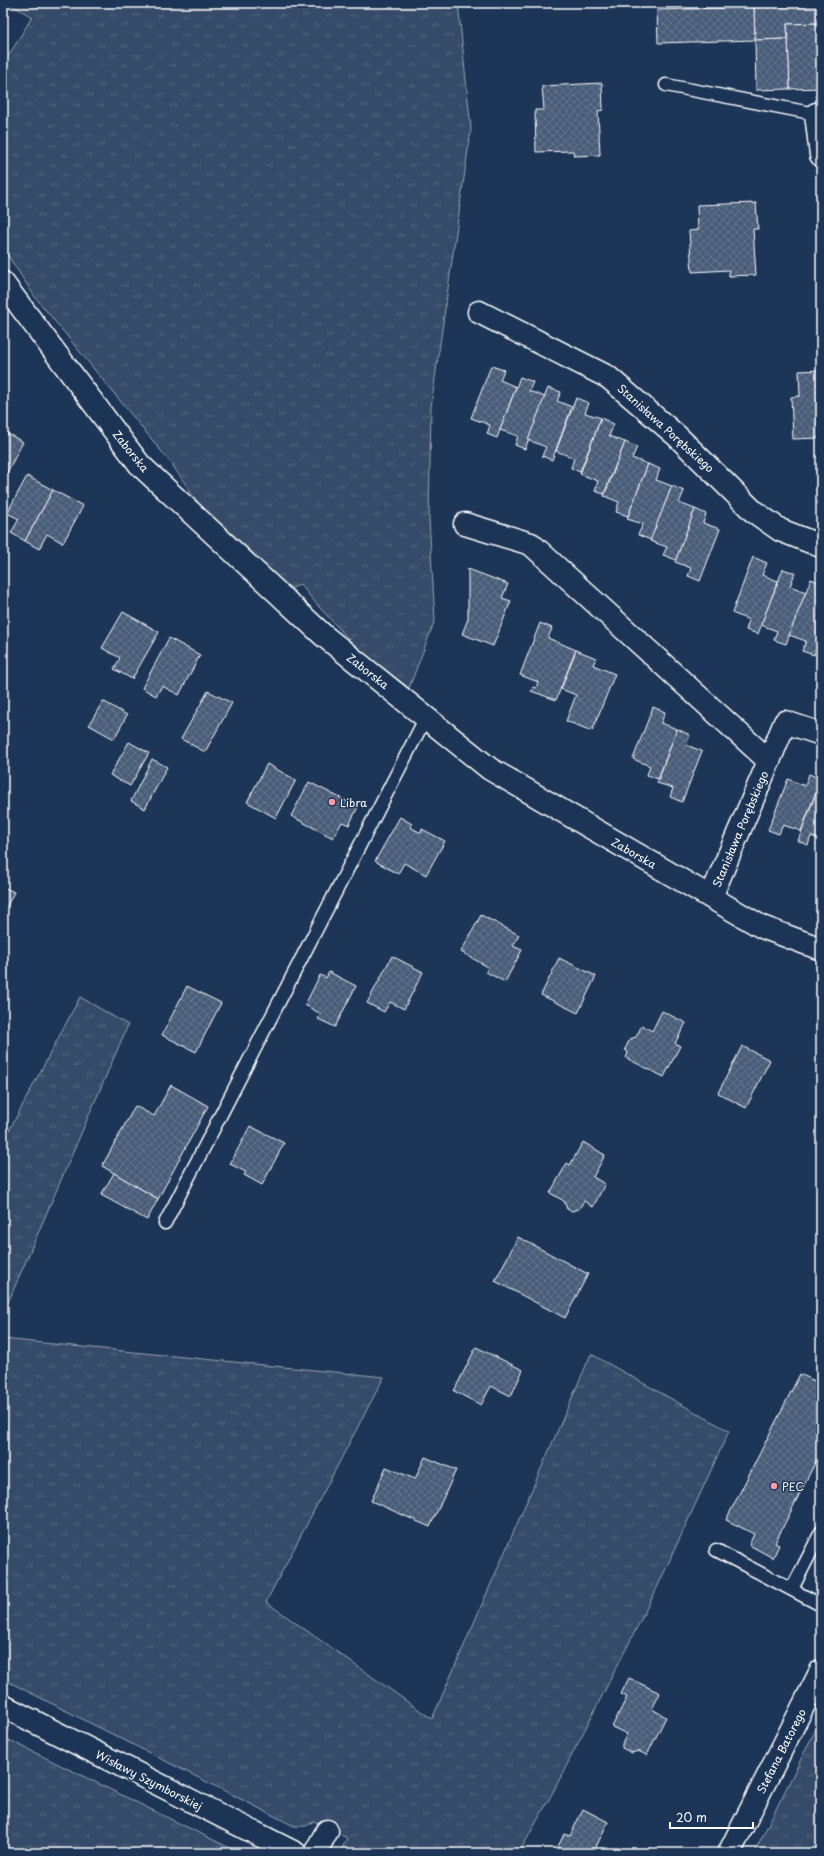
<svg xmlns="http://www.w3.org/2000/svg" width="824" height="1856" viewBox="0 0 824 1856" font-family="'Playpen Sans',sans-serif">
  <defs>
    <pattern id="grass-tufts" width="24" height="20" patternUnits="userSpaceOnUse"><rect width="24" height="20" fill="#364b69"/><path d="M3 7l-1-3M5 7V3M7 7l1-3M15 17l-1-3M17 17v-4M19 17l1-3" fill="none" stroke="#546680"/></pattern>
    <pattern id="building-cross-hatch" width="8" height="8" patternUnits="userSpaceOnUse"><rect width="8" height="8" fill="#4a5d79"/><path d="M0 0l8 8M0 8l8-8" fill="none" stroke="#65758d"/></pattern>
  </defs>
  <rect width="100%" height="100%" fill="#1d3557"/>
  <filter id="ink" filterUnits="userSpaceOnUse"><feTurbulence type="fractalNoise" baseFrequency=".025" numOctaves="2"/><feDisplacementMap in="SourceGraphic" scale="8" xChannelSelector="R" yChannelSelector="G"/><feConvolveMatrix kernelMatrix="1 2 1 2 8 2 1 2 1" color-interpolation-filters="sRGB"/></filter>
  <g filter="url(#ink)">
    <g fill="url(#grass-tufts)" stroke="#9aa5b4">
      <polygon points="8,3 458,3 471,129 431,406 429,519 435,620 409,688 357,648 320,608 300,584 289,590 270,577 199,504 171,463 35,297 3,248 3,65 32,17"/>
      <polygon points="80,997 128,1025 3,1314 3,1142"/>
      <polygon points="3,1339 384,1377 266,1602 432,1719 591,1354 729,1431 656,1590 552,1794 519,1853 340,1853 347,1838 314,1821 306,1826 294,1826 3,1679"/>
      <polygon points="821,1719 821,1853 754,1853"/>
      <polygon points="3,1737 240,1853 3,1853"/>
    </g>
    <g fill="url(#building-cross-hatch)" stroke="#fff">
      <polygon points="820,5 821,23 787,24 788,39 755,40 754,7"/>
      <polygon points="754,7 755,40 658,43 657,10"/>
      <polygon points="821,23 821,88 790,89 787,24"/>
      <polygon points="788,39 790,89 756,90 755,40"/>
      <polygon points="602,83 603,110 598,111 600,155 574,156 573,151 536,152 535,110 544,110 542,86"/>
      <polygon points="756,203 758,229 753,229 756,275 729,276 729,270 692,272 689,231 698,230 697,205"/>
      <polygon points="491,366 504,370 500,380 516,387 497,438 487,434 490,425 471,418"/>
      <polygon points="821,370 821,438 793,439 791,397 800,396 799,371"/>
      <polygon points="520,377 533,382 529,391 545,397 525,449 515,445 518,436 500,430"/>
      <polygon points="548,388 561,392 557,401 572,407 552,460 542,456 546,447 528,440"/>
      <polygon points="576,398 589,403 585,413 601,418 580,472 571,468 574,458 556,451"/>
      <polygon points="601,418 614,424 609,436 625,442 604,494 595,491 598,481 580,474"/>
      <polygon points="3,431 23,442 4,478 3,477"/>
      <polygon points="625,442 637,447 632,458 648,464 628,516 616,512 619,502 604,496"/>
      <polygon points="648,464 660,469 656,480 672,486 651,540 638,535 643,524 627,519"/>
      <polygon points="27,476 53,490 25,541 11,533 19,519 7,513"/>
      <polygon points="672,486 684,491 679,503 695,509 676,560 663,555 667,547 650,541"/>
      <polygon points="53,490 83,506 63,543 47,534 39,549 25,541"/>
      <polygon points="695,509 706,514 703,523 720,529 700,581 688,576 691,568 675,562"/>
      <polygon points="753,557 767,563 762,575 778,581 758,634 746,630 749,620 732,613"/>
      <polygon points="468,569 508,584 502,598 511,601 493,646 462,634 468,619"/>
      <polygon points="783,569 795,573 790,586 806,592 786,644 774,640 777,631 761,625"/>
      <polygon points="811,579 821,583 819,597 821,597 821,636 814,655 802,651 806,641 789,635"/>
      <polygon points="123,612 159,632 132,679 114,669 120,658 102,648"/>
      <polygon points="540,623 552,628 548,638 576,650 556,700 531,691 533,687 536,688 538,682 520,675"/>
      <polygon points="169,638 200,655 179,695 162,686 156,696 142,688"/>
      <polygon points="576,650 596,658 593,665 615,674 592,731 566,721 576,695 561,689"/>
      <polygon points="208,691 232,703 205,752 181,739"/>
      <polygon points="103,701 127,715 114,739 89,725"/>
      <polygon points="653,707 665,712 661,723 677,729 658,779 647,775 650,766 633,759"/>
      <polygon points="677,729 690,735 686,745 702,751 682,802 670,797 673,788 657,783"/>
      <polygon points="129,742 149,753 130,786 110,775"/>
      <polygon points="152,759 167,767 145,809 131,801"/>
      <polygon points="267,764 296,780 276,818 247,802"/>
      <polygon points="809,774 821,779 801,831 783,825 779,834 768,830 788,779 805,786"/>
      <polygon points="309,782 358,807 349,825 342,822 333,838 291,816"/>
      <polygon points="817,790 821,791 821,840 811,836 808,845 798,841"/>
      <polygon points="400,817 412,824 410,827 421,833 422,829 445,841 426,875 404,863 398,874 375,861"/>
      <polygon points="3,887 14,892 3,914"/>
      <polygon points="481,915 519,935 513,946 522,950 505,982 486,972 488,967 461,952"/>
      <polygon points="392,956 423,972 404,1009 390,1002 384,1012 367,1003"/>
      <polygon points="559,958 596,976 578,1013 541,995"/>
      <polygon points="329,972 356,986 335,1027 318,1019 321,1014 305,1005 320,975 326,978"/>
      <polygon points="187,986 221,1003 196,1052 162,1035"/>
      <polygon points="662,1011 686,1023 675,1043 680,1046 664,1077 626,1058 628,1053 625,1049 630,1039 636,1037 642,1025 652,1031"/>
      <polygon points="742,1046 770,1060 746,1108 718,1093"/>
      <polygon points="171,1085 208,1106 158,1199 102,1166 135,1106 154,1116"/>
      <polygon points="250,1126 284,1143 262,1185 244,1175 246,1172 230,1164"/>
      <polygon points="583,1142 605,1155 593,1177 605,1184 593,1207 584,1201 579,1209 571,1211 567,1209 564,1201 550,1193 567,1163 570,1165"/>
      <polygon points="114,1173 158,1199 147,1220 101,1195"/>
      <polygon points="518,1237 588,1274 565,1318 495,1281"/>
      <polygon points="476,1347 523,1370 511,1396 491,1386 481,1405 454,1391"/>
      <polygon points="800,1374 821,1384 821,1451 775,1543 779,1545 773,1558 749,1545 754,1534 726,1520"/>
      <polygon points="425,1457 456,1470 430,1527 371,1501 386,1467 415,1479"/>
      <polygon points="629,1678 660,1693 652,1709 666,1717 647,1755 638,1751 632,1753 622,1748 622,1744 627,1734 612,1727 627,1697 621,1694"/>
      <polygon points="583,1809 608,1822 595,1849 600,1852 599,1853 555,1853 564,1834 570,1836"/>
    </g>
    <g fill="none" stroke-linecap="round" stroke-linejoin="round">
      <g stroke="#fff" stroke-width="15">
        <g id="service">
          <polyline points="666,85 816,114"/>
          <polyline points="165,1223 426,717"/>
          <polyline points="716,1550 821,1605"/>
          <polyline points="792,1589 821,1532"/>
        </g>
      </g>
      <g stroke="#fff" stroke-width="25">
        <g id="minor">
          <polyline points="821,113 816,114 821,155"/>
          <polyline points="479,312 608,377 677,436 753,511 780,530 821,546"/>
          <polyline points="465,524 531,544 769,761 785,722 821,734"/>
          <polyline points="711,897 769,761"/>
          <polyline points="3,1706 295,1853"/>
          <polyline points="315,1853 327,1831"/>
        </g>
      </g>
      <g stroke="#fff" stroke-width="25">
        <g id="tertiary">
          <polyline points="3,283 140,465 323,635 490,769 762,927 821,949"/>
          <polyline points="729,1853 821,1671"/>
        </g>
      </g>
      <use href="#service" stroke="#1d3557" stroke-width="12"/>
      <use href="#minor" stroke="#1d3557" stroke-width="22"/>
      <use href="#tertiary" stroke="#1d3557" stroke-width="22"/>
    </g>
  </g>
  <g fill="#ff9aa2" stroke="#1d3557" stroke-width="1.5">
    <circle cx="332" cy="802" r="4"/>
    <circle cx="774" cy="1486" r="4"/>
  </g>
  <g text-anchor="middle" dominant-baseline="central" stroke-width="3" stroke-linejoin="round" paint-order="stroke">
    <g font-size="11" fill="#fff" stroke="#1d3557">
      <text transform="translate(666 428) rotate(42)">Stanisława Porębskiego</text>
      <text transform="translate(131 451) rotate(51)">Zaborska</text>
      <text transform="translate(368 671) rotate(38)">Zaborska</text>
      <text transform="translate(740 829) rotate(-67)">Stanisława Porębskiego</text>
      <text transform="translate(634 853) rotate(30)">Zaborska</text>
      <text transform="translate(781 1751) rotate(-63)">Stefana Batorego</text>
      <text transform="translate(149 1780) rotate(27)">Wisławy Szymborskiej</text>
    </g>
    <g font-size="11" fill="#fff" stroke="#1d3557" text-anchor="start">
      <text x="340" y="802">Libra</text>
      <text x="782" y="1486">PEC</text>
    </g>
  </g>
  <rect width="824" height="1856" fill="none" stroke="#1d3557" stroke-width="16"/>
  <rect x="8" y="8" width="808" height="1840" fill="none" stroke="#fff" stroke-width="1.5" filter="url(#ink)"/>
  <path d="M670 1822v6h83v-6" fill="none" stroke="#ffffff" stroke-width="2"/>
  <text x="676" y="1822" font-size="12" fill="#ffffff" stroke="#1d3557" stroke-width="3" paint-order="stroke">20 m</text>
</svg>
